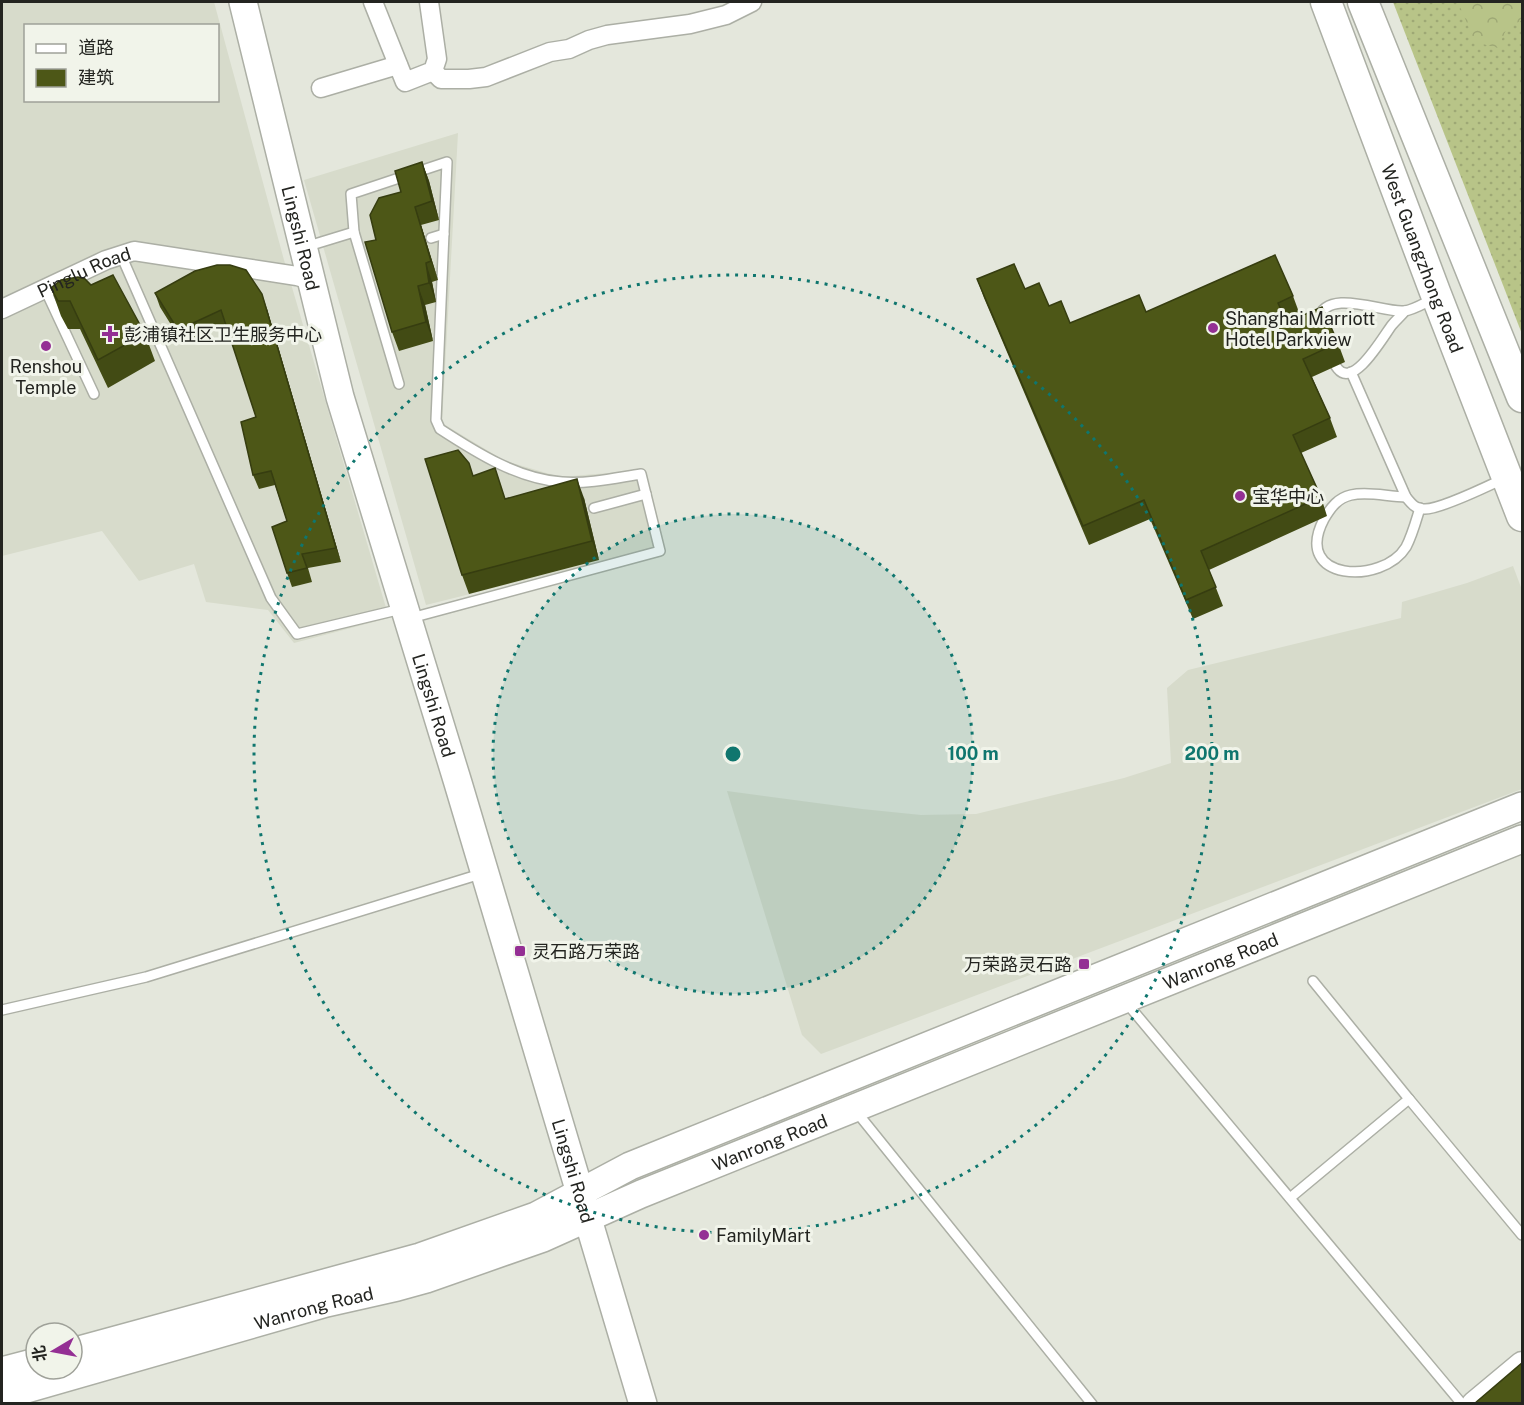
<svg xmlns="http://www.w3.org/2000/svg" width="1524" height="1405" viewBox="0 0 1524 1405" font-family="'Public Sans','Noto Sans SC',sans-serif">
  <defs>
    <pattern id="grass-dots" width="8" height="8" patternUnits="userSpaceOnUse" patternTransform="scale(1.5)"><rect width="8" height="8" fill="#b8c488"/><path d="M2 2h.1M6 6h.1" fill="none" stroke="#9ea875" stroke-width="1.8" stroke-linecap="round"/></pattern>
    <pattern id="forest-crowns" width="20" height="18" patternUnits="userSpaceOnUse" patternTransform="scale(1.5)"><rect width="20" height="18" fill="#b8c488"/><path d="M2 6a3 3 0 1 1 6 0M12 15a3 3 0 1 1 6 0" fill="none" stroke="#9ea875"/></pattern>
  </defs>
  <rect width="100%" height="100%" fill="#e4e7dc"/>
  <g fill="#d7dbcb" fill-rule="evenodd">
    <path d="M2 2H214L284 260 389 618 294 643 268 610 206 602 194 564 139 581 102 531 2 556ZM26 26H218V100H26Z"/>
    <polygon points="458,133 442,423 505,461 560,477 644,470 663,546 426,605 304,180"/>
    <polygon points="1513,566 1522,590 1522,789 821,1054 802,1035 727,791 862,809 921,815 976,814 1124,778 1171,763 1167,688 1188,670 1401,618 1402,602 1467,583"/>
  </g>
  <polygon fill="url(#grass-dots)" points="1393,2 1522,2 1522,334"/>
  <polygon fill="url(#forest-crowns)" points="1458,2 1522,2 1522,20 1506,30 1498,48 1475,42"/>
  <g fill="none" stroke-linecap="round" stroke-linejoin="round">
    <g stroke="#acafa5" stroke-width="12">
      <g id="service">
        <path d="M354 232 351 194 447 162 436 420 440 429C477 453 518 479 562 482 589 484 615 478 641 474L660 551 411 618"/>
        <polyline points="431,238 444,234"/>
        <polyline points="305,247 354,232 399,384"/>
        <polyline points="121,255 271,598 297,634 393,611"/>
        <polyline points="45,289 94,394"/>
        <path d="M1318 319C1328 287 1382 313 1404 311 1414 310 1426 302 1435 298"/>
        <path d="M1332 356C1333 360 1335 366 1338 369 1354 389 1384 335 1392 325 1396 320 1401 316 1405 311"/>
        <path d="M1351 372 1406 497C1411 503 1416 510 1425 509 1441 509 1486 487 1503 479"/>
        <path d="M1406 497C1388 497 1369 491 1351 495 1338 498 1331 507 1324 519 1291 582 1383 585 1406 547 1412 536 1416 521 1420 508"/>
        <polyline points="594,508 646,494"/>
        <polyline points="1313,981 1409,1099"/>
        <polyline points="1125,1001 1462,1404"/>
        <polyline points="2,1010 146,977 474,876"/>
        <polyline points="855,1110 1092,1404"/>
        <polyline points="1290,1198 1409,1099 1522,1235"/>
      </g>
    </g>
    <g stroke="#acafa5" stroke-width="21">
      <g id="minor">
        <polyline points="373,2 405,82 433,71 437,59 429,2"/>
        <polyline points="433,71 441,79 469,79 486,77 550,52 569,49 589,40 607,35 690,24 726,15 752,2"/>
        <polyline points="321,88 398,65"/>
        <path id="s1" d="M2 309 106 260 134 251 297 276 311 280"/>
      </g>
    </g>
    <g stroke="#acafa5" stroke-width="27">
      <polyline id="tertiary" points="1474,1404 1522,1364"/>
    </g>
    <g stroke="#acafa5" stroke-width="30">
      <g id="secondary">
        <path id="s2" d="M243 2 340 397 458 783 643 1404"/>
        <polyline points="72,1352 420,1257 536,1216 630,1166 1522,806"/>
        <polyline points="2,1371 36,1362"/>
        <path id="s3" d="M2 1396 326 1303 397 1287 426 1279 543 1238 641 1194 1522 839"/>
      </g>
    </g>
    <g stroke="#acafa5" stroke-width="33">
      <g id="primary">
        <path id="s4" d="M1326 2 1435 292 1522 516"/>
        <polyline points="1363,2 1522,397"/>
      </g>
    </g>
    <use href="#service" stroke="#fff" stroke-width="9"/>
    <use href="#minor" stroke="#fff" stroke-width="18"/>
    <use href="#tertiary" stroke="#fff" stroke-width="24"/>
    <use href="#secondary" stroke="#fff" stroke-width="27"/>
    <use href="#primary" stroke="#fff" stroke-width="30"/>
  </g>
  <g fill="#424b14">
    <polygon points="422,162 429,181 439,220 421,225 438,280 432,282 436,302 425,305 433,341 399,351 392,332 376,240"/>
    <polygon points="977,279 1025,289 1049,306 1070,323 1146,312 1293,296 1300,315 1286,321 1287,322 1338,343 1345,362 1312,377 1330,418 1337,437 1301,453 1321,497 1327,516 1209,570 1223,606 1193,619 1150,519 1089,545 984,298"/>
    <polygon points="91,285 145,334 155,361 108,388 80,329 68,329 61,316 51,288"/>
    <polygon points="155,293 267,309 341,562 308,568 312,582 292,587 287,573 287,521 275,485 259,489 253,475 256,417 226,324 183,344 160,307"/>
    <polygon points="473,475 505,499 584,498 599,560 469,594 462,575"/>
  </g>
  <g fill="#363d10">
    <polygon points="422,162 429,181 439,220 432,201"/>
    <polygon points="415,207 421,225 438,280 431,261"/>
    <polygon points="426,263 432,282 436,302 429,283"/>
    <polygon points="418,286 425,305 433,341 426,322"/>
    <polygon points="262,294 267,309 341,562 336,548"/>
    <polygon points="577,479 584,498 599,560 592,541"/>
  </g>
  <g fill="#4d5717" stroke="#363d10" stroke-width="1.5">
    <polygon points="422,162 432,201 415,207 431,261 426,263 429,283 418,286 426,322 392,332 365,242 376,240 370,215 379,198 401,192 395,171"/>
    <polygon points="1275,255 1293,296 1278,303 1287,322 1322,307 1338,343 1303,359 1330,418 1293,435 1321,497 1201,551 1216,587 1186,600 1144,500 1083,526 977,279 1014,264 1025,289 1039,283 1049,306 1061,301 1070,323 1139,295 1146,312"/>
    <polygon points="217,265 230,265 246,270 262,294 336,548 302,554 307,568 287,573 272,527 287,521 271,471 253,475 241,422 256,417 221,310 178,330 155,293 195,271"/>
    <polygon points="113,275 145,334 98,360 70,301 58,301 51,288 61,280 78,277 85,279 91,285"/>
    <polygon points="458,450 469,463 473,476 495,468 505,499 577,479 592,541 462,575 425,459"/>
    <polygon points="1522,1363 1522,1404 1474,1404"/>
  </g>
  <circle cx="733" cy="754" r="240" fill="#0f766e" fill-opacity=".12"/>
  <g fill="none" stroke="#0f766e" stroke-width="3" stroke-dasharray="3 6">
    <circle cx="733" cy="754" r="240"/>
    <circle cx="733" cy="754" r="479"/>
  </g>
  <g fill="#942f94" stroke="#f1f4ea" stroke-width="2">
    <circle cx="1213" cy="328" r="6"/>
    <path d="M107 325h6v6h6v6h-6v6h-6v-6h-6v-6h6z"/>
    <circle cx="46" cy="346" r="6"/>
    <circle cx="1240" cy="496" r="6"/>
    <rect x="514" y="945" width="12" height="12" rx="3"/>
    <rect x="1078" y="958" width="12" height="12" rx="3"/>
    <circle cx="704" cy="1235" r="6"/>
  </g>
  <g text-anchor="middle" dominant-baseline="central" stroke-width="6" stroke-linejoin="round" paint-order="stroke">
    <g font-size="18" fill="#232420" stroke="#f1f4ea">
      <text stroke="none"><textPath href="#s2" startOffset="243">Lingshi Road</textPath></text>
      <text stroke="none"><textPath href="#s4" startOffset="274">West Guangzhong Road</textPath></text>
      <text stroke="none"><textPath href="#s1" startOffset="90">Pinglu Road</textPath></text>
      <text stroke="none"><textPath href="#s2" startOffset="729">Lingshi Road</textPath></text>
      <text stroke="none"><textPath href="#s3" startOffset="1296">Wanrong Road</textPath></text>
      <text stroke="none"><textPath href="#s3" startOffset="810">Wanrong Road</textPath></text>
      <text stroke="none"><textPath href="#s2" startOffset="1215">Lingshi Road</textPath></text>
      <text stroke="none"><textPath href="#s3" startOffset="324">Wanrong Road</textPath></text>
    </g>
    <g font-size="18" fill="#232420" stroke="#f1f4ea" text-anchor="start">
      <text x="1225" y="318">Shanghai Marriott<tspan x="1225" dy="21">Hotel Parkview</tspan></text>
      <text x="124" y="334">彭浦镇社区卫生服务中心</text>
      <text x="46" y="366" text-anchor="middle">Renshou<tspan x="46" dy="21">Temple</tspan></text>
      <text x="1252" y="496">宝华中心</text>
      <text x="532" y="951">灵石路万荣路</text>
      <text x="1072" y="964" text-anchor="end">万荣路灵石路</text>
      <text x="716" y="1235">FamilyMart</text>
    </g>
  </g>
  <circle cx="733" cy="754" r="9" fill="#0f766e" stroke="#f1f4ea" stroke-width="3"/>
  <g font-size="18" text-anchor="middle" font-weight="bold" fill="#0f766e" stroke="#f1f4ea" stroke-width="6" stroke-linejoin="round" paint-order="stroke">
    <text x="973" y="760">100 m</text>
    <text x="1212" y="760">200 m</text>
  </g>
  <rect width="1524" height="1405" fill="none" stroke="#232420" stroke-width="6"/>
  <rect x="24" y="24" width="195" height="78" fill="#f1f4ea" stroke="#9fa199" stroke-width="1.5"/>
  <rect x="36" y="44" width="30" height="9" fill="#ffffff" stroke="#9fa199" stroke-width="1.5"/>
  <text x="78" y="54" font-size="18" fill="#232420">道路</text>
  <rect x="36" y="69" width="30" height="18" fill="#4d5717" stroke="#9fa199" stroke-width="1.5"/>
  <text x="78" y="84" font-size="18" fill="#232420">建筑</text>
  <g transform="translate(54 1351) rotate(260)"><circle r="28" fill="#f1f4ea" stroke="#9fa199" stroke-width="1.5"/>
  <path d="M0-4.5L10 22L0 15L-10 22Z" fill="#942f94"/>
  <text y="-9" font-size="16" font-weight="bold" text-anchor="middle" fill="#232420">北</text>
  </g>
</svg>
